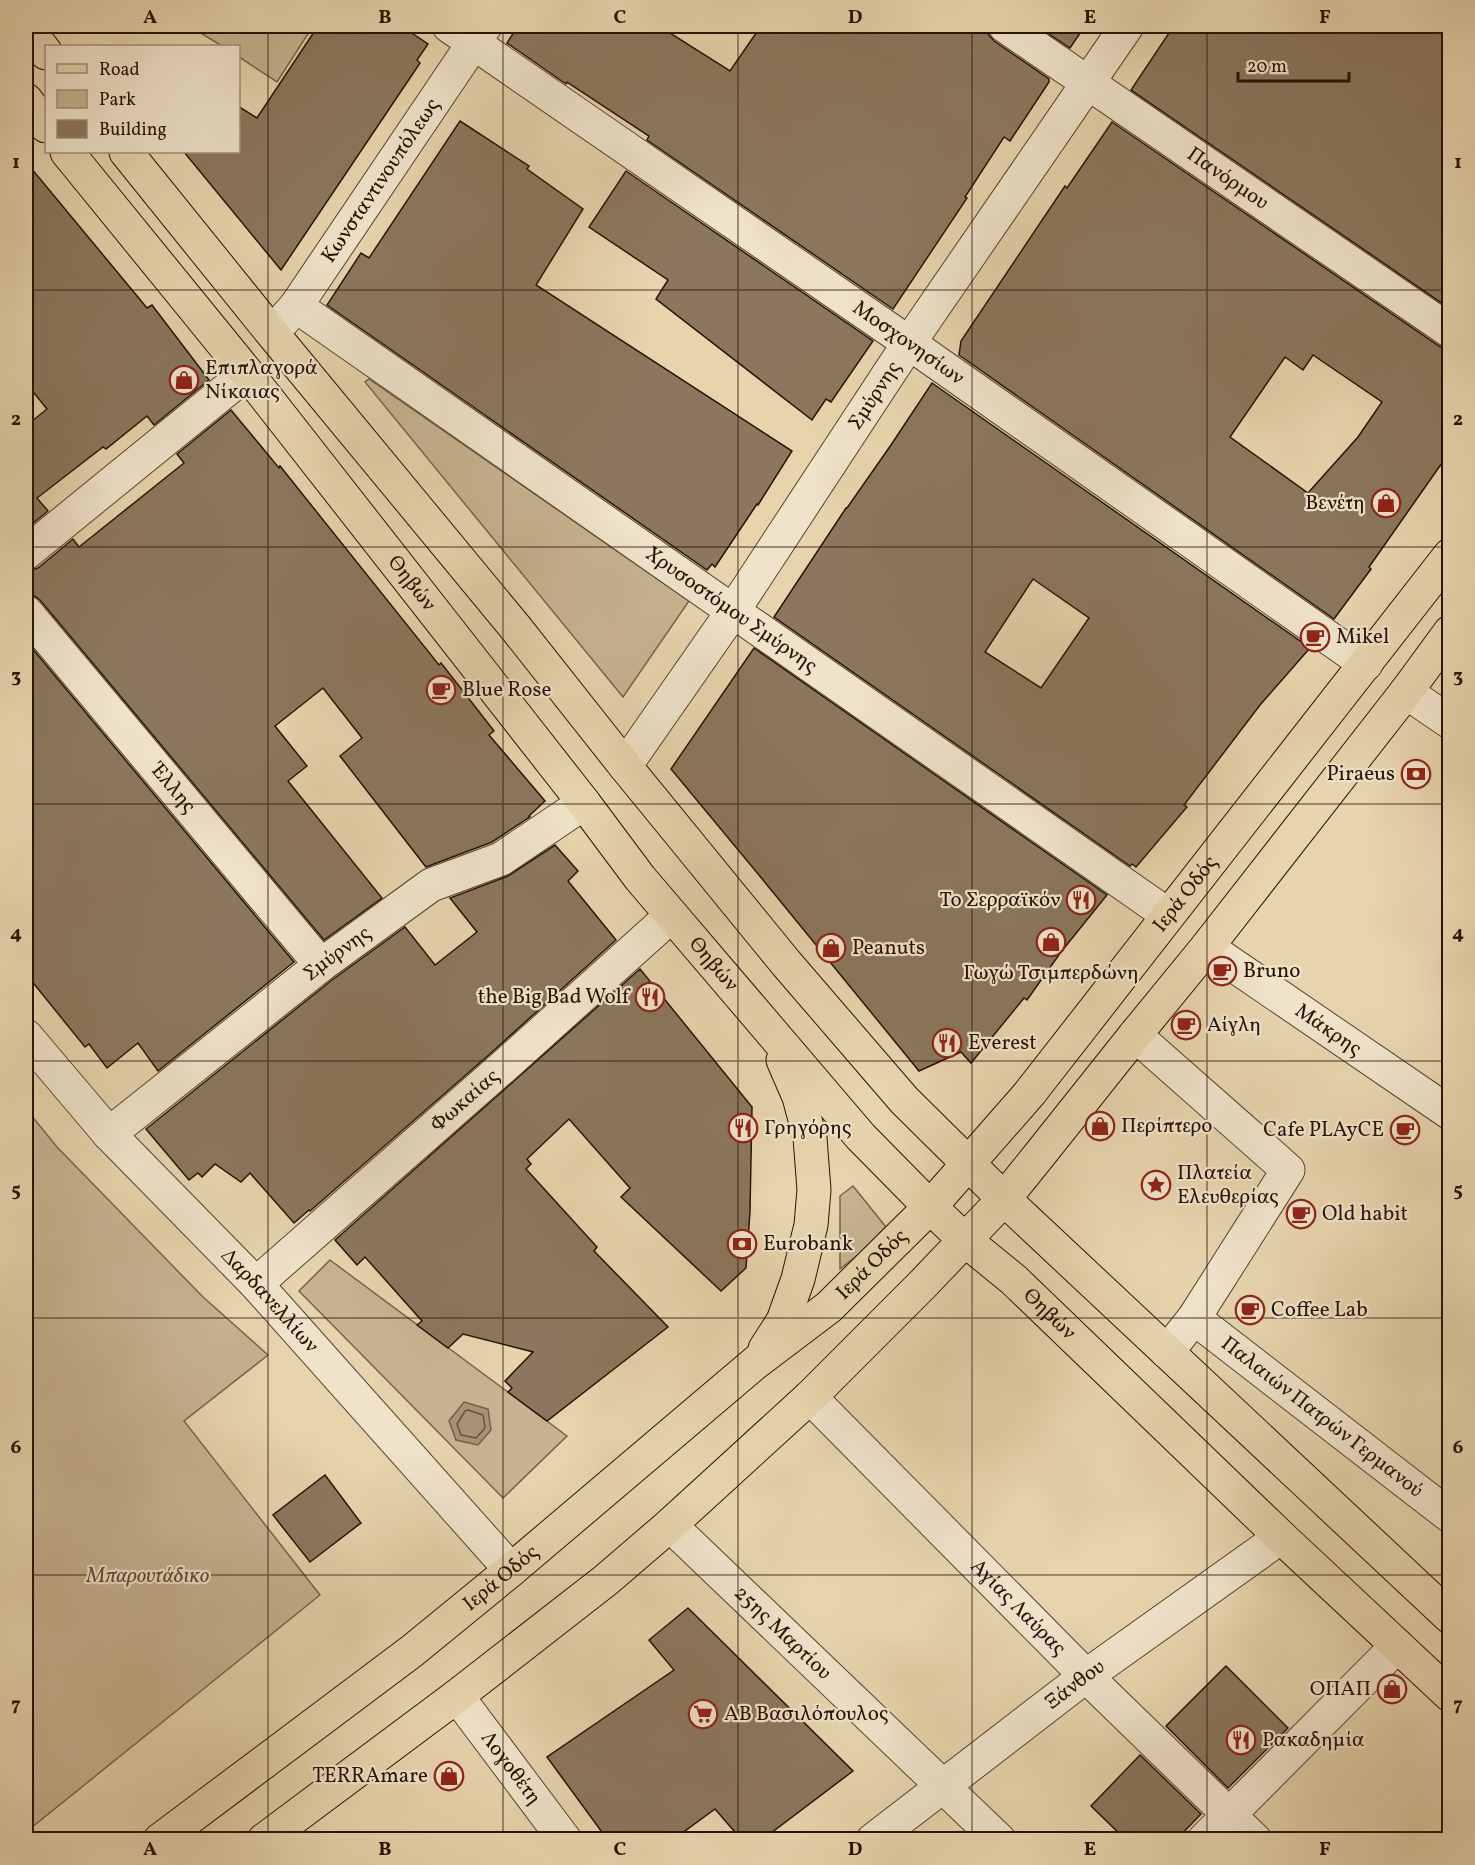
<svg xmlns="http://www.w3.org/2000/svg" width="1475" height="1865" viewBox="0 0 1475 1865" font-family="Vollkorn,serif">
  <rect width="100%" height="100%" fill="#e7d4ad"/>
  <filter id="stains"><feTurbulence type="fractalNoise" baseFrequency=".00333" numOctaves="4"/><feColorMatrix values="0 0 0 0 .2 0 0 0 0 .09 0 0 0 0 .02 0 0 0 .5 -.17"/></filter>
  <radialGradient id="worn" r=".72"><stop offset=".6" stop-color="#630" stop-opacity="0"/><stop offset="1" stop-color="#630" stop-opacity=".3"/></radialGradient>
  <g fill="#c7b391" stroke="#78624c" stroke-width="1.5">
    <polygon points="189,26 313,26 277,82 239,57 238,46 222,46"/>
    <polygon points="369,379 689,601 623,697 365,382"/>
    <polygon points="26,1109 57,1147 202,1296 268,1355 184,1421 320,1595 26,1832"/>
    <polygon points="853,1186 886,1227 859,1254 840,1269 840,1196"/>
    <polygon points="330,1260 567,1436 503,1498 299,1291"/>
  </g>
  <polygon fill="#a69275" stroke="#745f49" stroke-width="1.5" points="464,1402 488,1409 491,1430 478,1445 456,1440 449,1421"/>
  <g fill="none" stroke-linecap="round" stroke-linejoin="round">
    <polygon stroke="#67523e" stroke-width="1.5" points="468,1410 483,1415 485,1428 476,1438 461,1435 457,1424 465,1411"/>
  </g>
  <g fill="#8b775d" stroke="#281207" stroke-width="1.5" fill-rule="evenodd">
    <polygon points="318,26 401,26 428,44 417,60 420,63 281,270 184,152 238,152 238,106 257,118"/>
    <polygon points="518,26 659,26 730,71 761,26 986,26 988,34 994,41 1049,79 1049,82 1010,141 1004,137 965,197 967,198 893,309 647,140 649,136 567,82 566,84 507,43"/>
    <polygon points="1037,26 1085,26 1070,48"/>
    <polygon points="1184,26 1449,26 1449,308 1131,90 1173,27 1180,32"/>
    <polygon points="460,121 529,166 527,169 583,209 536,285 792,451 758,505 757,504 715,567 712,564 707,570 327,305 361,253 369,258"/>
    <path d="M1112 122 1439 346 1449 350V453L1369 567 1371 569 1334 619 959 355 961 341 1065 186 1067 188ZM1313 355 1382 402 1358 437 1308 493 1230 437 1285 357 1303 370Z"/>
    <polygon points="26,162 147,308 152,305 209,380 154,425 147,416 106,449 103,447 37,498 48,511 26,529 26,426 47,409 26,383"/>
    <polygon points="626,171 873,341 831,402 826,399 812,420 656,299 668,280 589,227"/>
    <path d="M932 383 1310 648 1260 705 1184 805 1187 807 1136 867 1132 864 1130 866 774 617 846 508H847L891 445ZM1033 579 1089 618 1041 688 985 652Z"/>
    <polygon points="231,410 279,468 280,466 439,665 441,663 494,731 489,735 545,801 529,816 530,817 492,842 426,867 340,756 362,738 323,688 275,726 307,766 288,781 382,898 324,940 40,600 33,595 26,594 26,571 38,568 73,539 79,547 184,463 177,454"/>
    <polygon points="26,641 294,962 158,1071 138,1043 107,1068 89,1044 85,1047 26,974"/>
    <polygon points="754,648 1107,895 1061,952 1027,1000 1024,998 971,1063 961,1052 919,1071 754,869 671,769"/>
    <polygon points="555,845 578,871 568,881 616,940 491,1053 310,1211 309,1210 294,1223 250,1173 241,1182 215,1164 202,1177 198,1173 189,1180 146,1129 332,980 405,927 435,965 477,932 450,898 508,876"/>
    <polygon points="640,969 752,1107 750,1211 746,1268 721,1291 621,1197 630,1188 569,1119 527,1159 531,1164 526,1169 597,1247 594,1251 668,1327 547,1421 508,1392 512,1388 505,1381 533,1352 463,1334 448,1348 417,1325 422,1321 365,1257 357,1265 335,1240"/>
    <polygon points="325,1475 361,1523 310,1562 273,1515"/>
    <polygon points="688,1608 853,1771 763,1839 741,1839 715,1809 674,1839 607,1839 547,1757 674,1670 649,1640"/>
    <polygon points="1226,1666 1288,1728 1228,1788 1166,1726"/>
    <polygon points="1140,1755 1201,1814 1177,1839 1125,1839 1091,1806"/>
  </g>
  <g fill="none" stroke-linecap="round" stroke-linejoin="round">
    <g stroke="#584230" stroke-width="35">
      <g id="minor">
        <path id="s1" d="M449 26 909 343 1366 664"/>
        <path id="s2" d="M1005 26 1450 331"/>
        <path id="s3" d="M296 306 1168 915"/>
        <path id="s4" d="M281 323 296 306 485 26"/>
        <polyline points="26,553 247,373"/>
        <path id="s5" d="M26 612 321 965"/>
        <polyline points="1406,692 1450,722"/>
        <path id="s6" d="M625 766 733 611 909 343 1127 26"/>
        <path id="s7" d="M1207 947 1450 1113"/>
        <polyline points="1135,1035 1288,1170 1194,1318 1167,1352"/>
        <path id="s8" d="M26 1036 109 1134 256 1284 511 1570"/>
        <path id="s9" d="M109 1134 321 965 431 885 501 859 584 803"/>
        <path id="s10" d="M256 1284 503 1067 671 916"/>
        <path id="s11" d="M1194 1318 1450 1516"/>
        <path id="s12" d="M810 1397 1086 1676 1255 1840"/>
        <path id="s13" d="M670 1525 999 1840"/>
        <path id="s14" d="M457 1696 565 1840"/>
        <path id="s15" d="M873 1840 1086 1676 1281 1537"/>
        <polyline points="1204,1840 1397,1646"/>
      </g>
    </g>
    <g stroke="#281207" stroke-width="35">
      <g id="major">
        <polyline points="26,27 46,53"/>
        <polyline points="26,100 46,126"/>
        <path id="s16" d="M67 152 247 373 584 803 640 878 861 1137 930 1207 965 1240 1014 1280 1281 1537 1450 1695"/>
        <polyline points="126,152 272,333 515,627 625,766 786,963 904,1100 1004,1199 1450,1617"/>
        <polyline points="765,1349 783,1321 798,1279 811,1225 814,1190 810,1138 799,1097 783,1060"/>
        <path id="s17" d="M160 1840 412 1651 511 1570 755 1363 829 1307 930 1207 1029 1094 1450 555"/>
        <polyline points="264,1840 457,1696 606,1580 670,1525 810,1397 922,1285 1004,1199 1041,1153 1135,1035 1207,947 1406,692 1450,632"/>
      </g>
    </g>
    <use href="#minor" stroke="#efe3ca" stroke-width="33"/>
    <use href="#major" stroke="#e7d4ad" stroke-width="33"/>
  </g>
  <path fill="none" stroke="#281207" stroke-width="1.5" stroke-opacity="0.55" d="M268 26V1840M503 26V1840M738 26V1840M972 26V1840M1207 26V1840M26 290H1450M26 547H1450M26 804H1450M26 1061H1450M26 1318H1450M26 1575H1450"/>
  <defs>
    <g id="shop-ring" transform="scale(1.5)"><circle r="9.5" fill="#efe3ca" stroke="#8f2418" stroke-width="1.5"/><path d="M-5-2.5h2.3a2.7 3.5 0 0 1 5.4 0H5L5.5 6h-11ZM-1.5-2.5h3a1.5 2.3 0 0 0-3 0Z" fill="#8f2418"/></g>
    <g id="cafe-ring" transform="scale(1.5)"><circle r="9.5" fill="#efe3ca" stroke="#8f2418" stroke-width="1.5"/><path d="M-5.5-4.5H6V0H3Q3 3.5 0 3.5H-2.5Q-5.5 3.5-5.5 0ZM3-3.2v2h1.7v-2ZM-6 4.5H4V6H-6Z" fill="#8f2418"/></g>
    <g id="bank-ring" transform="scale(1.5)"><circle r="9.5" fill="#efe3ca" stroke="#8f2418" stroke-width="1.5"/><path d="M-6-4H6V4H-6ZM0-2.3a2.3 2.3 0 1 0 0 4.6a2.3 2.3 0 1 0 0-4.6Z" fill="#8f2418"/></g>
    <g id="restaurant-ring" transform="scale(1.5)"><circle r="9.5" fill="#efe3ca" stroke="#8f2418" stroke-width="1.5"/><path d="M-5-6h1v4h1v-4h1v4h1v-4h1v5L-1.5 .5V6h-2V.5L-5-1ZM5-6V6H3V1.5H1.5Q1.5-4 5-6Z" fill="#8f2418"/></g>
    <g id="sight-ring" transform="scale(1.5)"><circle r="9.5" fill="#efe3ca" stroke="#8f2418" stroke-width="1.5"/><path d="M0-6L1.8-2.2L6-1.7L2.9 1.2L3.7 5.4L0 3.3L-3.7 5.4L-2.9 1.2L-6-1.7L-1.8-2.2Z" fill="#8f2418"/></g>
    <g id="supermarket-ring" transform="scale(1.5)"><circle r="9.5" fill="#efe3ca" stroke="#8f2418" stroke-width="1.5"/><path d="M-6-5.5h2.5l.6 2H6L4.5 2H-2.5L-4.4-4H-6ZM-1.5 3.2a1.3 1.3 0 1 0 .1 0ZM3 3.2a1.3 1.3 0 1 0 .1 0Z" fill="#8f2418"/></g>
  </defs>
  <g fill-rule="evenodd">
    <use href="#shop-ring" x="184" y="380"/>
    <use href="#shop-ring" x="1386" y="503"/>
    <use href="#cafe-ring" x="1315" y="637"/>
    <use href="#cafe-ring" x="441" y="690"/>
    <use href="#bank-ring" x="1416" y="774"/>
    <use href="#restaurant-ring" x="1081" y="900"/>
    <use href="#shop-ring" x="1051" y="942"/>
    <use href="#shop-ring" x="831" y="948"/>
    <use href="#cafe-ring" x="1222" y="971"/>
    <use href="#restaurant-ring" x="650" y="997"/>
    <use href="#cafe-ring" x="1186" y="1025"/>
    <use href="#restaurant-ring" x="947" y="1043"/>
    <use href="#shop-ring" x="1100" y="1126"/>
    <use href="#restaurant-ring" x="743" y="1128"/>
    <use href="#cafe-ring" x="1405" y="1130"/>
    <use href="#sight-ring" x="1156" y="1185"/>
    <use href="#cafe-ring" x="1301" y="1214"/>
    <use href="#bank-ring" x="742" y="1244"/>
    <use href="#cafe-ring" x="1250" y="1310"/>
    <use href="#shop-ring" x="1392" y="1689"/>
    <use href="#supermarket-ring" x="703" y="1714"/>
    <use href="#restaurant-ring" x="1241" y="1740"/>
    <use href="#shop-ring" x="449" y="1776"/>
  </g>
  <g text-anchor="middle" dominant-baseline="central" stroke-width="4.5" stroke-linejoin="round" paint-order="stroke">
    <g font-size="21" fill="#281207" stroke="#efe3ca">
      <text stroke="none"><textPath href="#s2" startOffset="270">Πανόρμου</textPath></text>
      <text stroke="none"><textPath href="#s4" startOffset="174">Κωνσταντινουπόλεως</textPath></text>
      <text stroke="none"><textPath href="#s1" startOffset="558">Μοσχονησίων</textPath></text>
      <text stroke="none"><textPath href="#s6" startOffset="447">Σμύρνης</textPath></text>
      <text stroke="none"><textPath href="#s16" startOffset="552">Θηβών</textPath></text>
      <text stroke="none"><textPath href="#s3" startOffset="531">Χρυσοστόμου Σμύρνης</textPath></text>
      <text stroke="none"><textPath href="#s5" startOffset="230">Έλλης</textPath></text>
      <text stroke="none"><textPath href="#s17" startOffset="1402">Ιερά Οδός</textPath></text>
      <text stroke="none"><textPath href="#s9" startOffset="291">Σμύρνης</textPath></text>
      <text stroke="none"><textPath href="#s16" startOffset="1038">Θηβών</textPath></text>
      <text stroke="none"><textPath href="#s7" startOffset="147">Μάκρης</textPath></text>
      <text stroke="none"><textPath href="#s10" startOffset="278">Φωκαίας</textPath></text>
      <text stroke="none"><textPath href="#s17" startOffset="916">Ιερά Οδός</textPath></text>
      <text stroke="none"><textPath href="#s8" startOffset="360">Δαρδανελλίων</textPath></text>
      <text stroke="none"><textPath href="#s16" startOffset="1524">Θηβών</textPath></text>
      <text stroke="none"><textPath href="#s11" startOffset="162">Παλαιών Πατρών Γερμανού</textPath></text>
      <text stroke="none"><textPath href="#s17" startOffset="430">Ιερά Οδός</textPath></text>
      <text stroke="none"><textPath href="#s12" startOffset="296">Αγίας Λαύρας</textPath></text>
      <text stroke="none"><textPath href="#s13" startOffset="156">25ης Μαρτίου</textPath></text>
      <text stroke="none"><textPath href="#s15" startOffset="255">Ξάνθου</textPath></text>
      <text stroke="none"><textPath href="#s14" startOffset="90">Λογοθέτη</textPath></text>
    </g>
    <g font-size="21" fill="#281207" stroke="#efe3ca" text-anchor="start">
      <text x="205" y="368">Επιπλαγορά<tspan x="205" dy="24">Νίκαιας</tspan></text>
      <text x="1365" y="503" text-anchor="end">Βενέτη</text>
      <text x="1336" y="637">Mikel</text>
      <text x="462" y="690">Blue Rose</text>
      <text x="1395" y="774" text-anchor="end">Piraeus</text>
      <text x="1060" y="900" text-anchor="end">Το Σερραϊκόν</text>
      <text x="852" y="948">Peanuts</text>
      <text x="1243" y="971">Bruno</text>
      <text x="1051" y="973" text-anchor="middle">Γωγώ Τσιμπερδώνη</text>
      <text x="629" y="997" text-anchor="end">the Big Bad Wolf</text>
      <text x="1207" y="1025">Αίγλη</text>
      <text x="968" y="1043">Everest</text>
      <text x="1121" y="1126">Περίπτερο</text>
      <text x="764" y="1128">Γρηγόρης</text>
      <text x="1384" y="1130" text-anchor="end">Cafe PLAyCE</text>
      <text x="1177" y="1173">Πλατεία<tspan x="1177" dy="24">Ελευθερίας</tspan></text>
      <text x="1322" y="1214">Old habit</text>
      <text x="763" y="1244">Eurobank</text>
      <text x="1271" y="1310">Coffee Lab</text>
      <text x="1371" y="1689" text-anchor="end">ΟΠΑΠ</text>
      <text x="724" y="1714">ΑΒ Βασιλόπουλος</text>
      <text x="1262" y="1740">Ρακαδημία</text>
      <text x="428" y="1776" text-anchor="end">TERRAmare</text>
    </g>
    <g font-size="21" font-style="italic" fill="#604a37" stroke="#efe3ca">
      <text x="148" y="1576">Μπαρουτάδικο</text>
    </g>
  </g>
  <rect width="1475" height="1865" fill="none" stroke="#e7d4ad" stroke-width="66"/>
  <rect x="45" y="45" width="195" height="108" fill="#efe3ca" stroke="#9f8f7c" stroke-width="1.5"/>
  <rect x="57" y="64" width="30" height="9" fill="#e7d4ad" stroke="#9f8f7c" stroke-width="1.5"/>
  <text x="99" y="75" font-size="18" fill="#281207">Road</text>
  <rect x="57" y="90" width="30" height="18" fill="#c7b391" stroke="#9f8f7c" stroke-width="1.5"/>
  <text x="99" y="105" font-size="18" fill="#281207">Park</text>
  <rect x="57" y="120" width="30" height="18" fill="#8b775d" stroke="#9f8f7c" stroke-width="1.5"/>
  <text x="99" y="135" font-size="18" fill="#281207">Building</text>
  <path d="M1238 72v9h111v-9" fill="none" stroke="#281207" stroke-width="3"/>
  <text x="1247" y="72" font-size="18" fill="#281207" stroke="#efe3ca" stroke-width="4.5" paint-order="stroke">20 m</text>
  <rect x="33" y="33" width="1409" height="1799" fill="none" stroke="#281207" stroke-width="2"/>
  <g font-size="20" text-anchor="middle" font-weight="bold" fill="#281207">
    <text x="150" y="23">A</text>
    <text x="385" y="23">B</text>
    <text x="620" y="23">C</text>
    <text x="855" y="23">D</text>
    <text x="1090" y="23">E</text>
    <text x="1325" y="23">F</text>
    <text x="16" y="168">1</text>
    <text x="1458" y="168">1</text>
    <text x="16" y="425">2</text>
    <text x="1458" y="425">2</text>
    <text x="16" y="682">3</text>
    <text x="1458" y="682">3</text>
    <text x="16" y="939">4</text>
    <text x="1458" y="939">4</text>
    <text x="16" y="1196">5</text>
    <text x="1458" y="1196">5</text>
    <text x="16" y="1453">6</text>
    <text x="1458" y="1453">6</text>
    <text x="16" y="1710">7</text>
    <text x="1458" y="1710">7</text>
    <text x="150" y="1855">A</text>
    <text x="385" y="1855">B</text>
    <text x="620" y="1855">C</text>
    <text x="855" y="1855">D</text>
    <text x="1090" y="1855">E</text>
    <text x="1325" y="1855">F</text>
  </g>
  <rect width="100%" height="100%" filter="url(#stains)"/>
  <rect width="100%" height="100%" fill="url(#worn)"/>
</svg>
